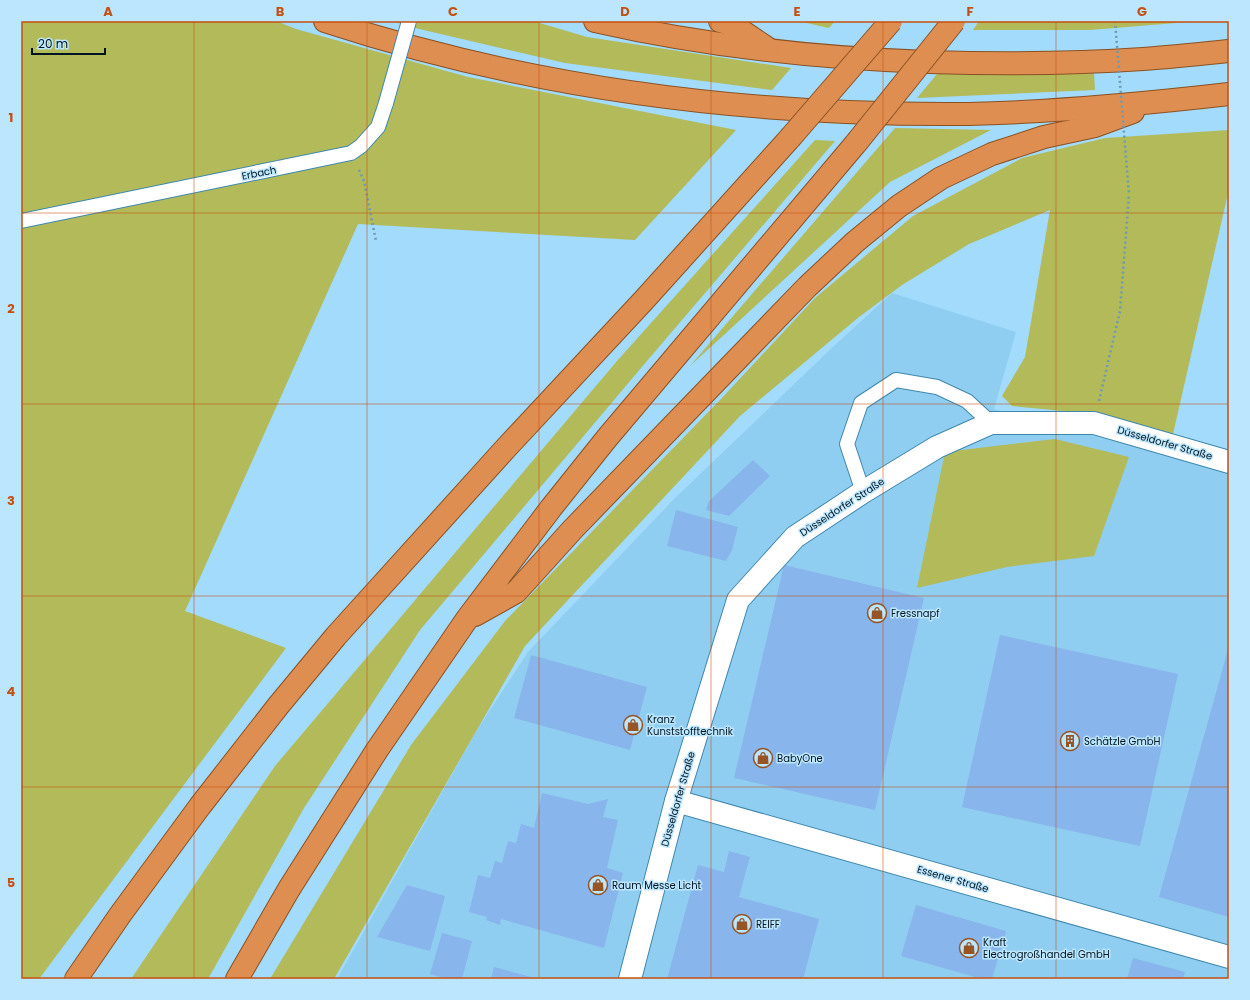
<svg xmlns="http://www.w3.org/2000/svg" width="1250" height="1000" viewBox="0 0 1250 1000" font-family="Poppins,sans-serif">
  <rect width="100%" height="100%" fill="#a2dbfb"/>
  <polygon fill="#90cef1" points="892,293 1016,332 994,409 1229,472 1229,979 337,979 477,730 528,652 673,500 835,345"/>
  <g fill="#b2ba59">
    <polygon points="21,21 276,21 296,29 468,77 736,130 635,240 358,224 185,611 286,648 39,979 21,979"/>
    <polygon points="392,21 533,21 587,37 791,68 772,90 565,63 415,28"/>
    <polygon points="798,21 835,21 829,28"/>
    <polygon points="979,21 1200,21 1090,30 973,30"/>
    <polygon points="1094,73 1095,90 917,98 937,74"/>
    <polygon points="895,128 991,130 890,182 690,366"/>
    <polygon points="1229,130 1229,189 1173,434 1083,413 1012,406 1002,396 1025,357 1050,210 969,244 902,285 859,317 740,416 525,646 334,979 270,979 411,745 505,621 721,399 815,298 913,216 1022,158 1105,138"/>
    <polygon points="815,140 835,141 641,368 420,630 304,808 208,979 131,979 275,766 617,361"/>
    <polygon points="1055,439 1129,457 1094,556 1007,567 917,588 945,452"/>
  </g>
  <g fill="#88b5eb">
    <polygon points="753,460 770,476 729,516 706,510 709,501"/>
    <polygon points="676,510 738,527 732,550 726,561 667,546"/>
    <polygon points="784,565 924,598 875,810 734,778"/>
    <polygon points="1000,635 1178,674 1140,846 962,807"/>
    <polygon points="1229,646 1229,917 1159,897"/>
    <polygon points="531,655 647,687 630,750 514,718"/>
    <polygon points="542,793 588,804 608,799 603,817 618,820 607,868 623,873 604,948 501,919 500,925 486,920 487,917 469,912 478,875 490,878 495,861 502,863 508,841 516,843 521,824 534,828"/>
    <polygon points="729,851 750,857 739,897 819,919 803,979 667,979 698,865 724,872"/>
    <polygon points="407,885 445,896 430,951 377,937"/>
    <polygon points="916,905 1006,931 992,979 982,979 901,956"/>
    <polygon points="442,933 472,941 462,979 447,979 430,974"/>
    <polygon points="1133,958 1185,972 1183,979 1127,979"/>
    <polygon points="494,967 538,979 491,979"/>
  </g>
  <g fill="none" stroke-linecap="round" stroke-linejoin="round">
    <g stroke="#3f88ad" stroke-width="16">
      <g id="service">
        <polyline points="21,221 351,153 361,146 378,127 386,103"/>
        <polyline points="863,492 847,444 861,403 896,380 937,387 967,401 991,423"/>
      </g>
    </g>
    <g stroke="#3f88ad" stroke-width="24">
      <g id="minor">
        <polyline points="676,801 1229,957"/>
        <polyline points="630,979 676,801 738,600 795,537 863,492 937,447 991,423 1094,423 1229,462"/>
      </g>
    </g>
    <g stroke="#8b5123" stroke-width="24">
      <g id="trunk">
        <path d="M325 21C532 89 751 116 968 114 1055 112 1142 104 1229 94"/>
        <path d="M595 21C705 46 816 58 928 62 1000 64 1072 64 1143 59 1172 57 1200 54 1229 51"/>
        <polyline points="720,21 733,25 767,48"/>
        <polyline points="475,615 516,592 573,529 807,287 855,242 899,206 941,178 992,154 1044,137 1095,126 1133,112"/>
        <polyline points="76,979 120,915 200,806 278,706 336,636 506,448 644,300 790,138"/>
        <polyline points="237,979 289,889 377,750 467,619 551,508 607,438 857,142"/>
      </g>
    </g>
    <g stroke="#6d9ab3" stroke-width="2.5" stroke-dasharray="2 3" stroke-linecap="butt">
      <polyline points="359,170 364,181 376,241"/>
      <polyline points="1099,401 1120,311 1129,195"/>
    </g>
    <use href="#service" stroke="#fff" stroke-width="14"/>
    <use href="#minor" stroke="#fff" stroke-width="22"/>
    <use href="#trunk" stroke="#de8e50" stroke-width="22"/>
    <g stroke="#3f88ad" stroke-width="16" stroke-linecap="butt">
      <polyline id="service-bridge" points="386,103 409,21"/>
    </g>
    <g stroke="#8b5123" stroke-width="24" stroke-linecap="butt">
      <g id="trunk-bridge">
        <polyline points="790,138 891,21"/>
        <polyline points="857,142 954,21"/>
      </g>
    </g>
    <polyline stroke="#6d9ab3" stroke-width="2.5" stroke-dasharray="2 3" stroke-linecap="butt" points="1115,21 1129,195"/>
    <use href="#service-bridge" stroke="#fff" stroke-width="14"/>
    <use href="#trunk-bridge" stroke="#de8e50" stroke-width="22"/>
  </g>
  <path fill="none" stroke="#c54f0f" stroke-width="1" stroke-opacity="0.55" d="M194 21V979M367 21V979M539 21V979M711 21V979M883 21V979M1056 21V979M21 213H1229M21 404H1229M21 596H1229M21 787H1229"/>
  <defs>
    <g id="shop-ring" transform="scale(1)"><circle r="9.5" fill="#bce6fe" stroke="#975424" stroke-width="1.5"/><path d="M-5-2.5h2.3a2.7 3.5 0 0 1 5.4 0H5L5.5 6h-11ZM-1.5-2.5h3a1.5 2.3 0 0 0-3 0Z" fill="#975424"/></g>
    <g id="building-ring" transform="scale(1)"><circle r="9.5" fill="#bce6fe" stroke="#975424" stroke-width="1.5"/><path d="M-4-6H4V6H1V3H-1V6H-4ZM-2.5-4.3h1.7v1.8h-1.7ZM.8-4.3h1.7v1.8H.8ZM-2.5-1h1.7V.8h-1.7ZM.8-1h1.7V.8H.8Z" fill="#975424"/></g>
  </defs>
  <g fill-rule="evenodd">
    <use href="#shop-ring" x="877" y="613"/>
    <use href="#shop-ring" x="633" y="725"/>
    <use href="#building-ring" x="1070" y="741"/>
    <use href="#shop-ring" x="763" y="758"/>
    <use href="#shop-ring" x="598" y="885"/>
    <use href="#shop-ring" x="742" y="924"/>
    <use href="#shop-ring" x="969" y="948"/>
  </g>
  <g text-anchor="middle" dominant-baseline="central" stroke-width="3" stroke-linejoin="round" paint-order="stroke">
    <g font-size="10" fill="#011520" stroke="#bce6fe">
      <text transform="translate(259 173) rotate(-11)">Erbach</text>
      <text transform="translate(1165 443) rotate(16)">Düsseldorfer Straße</text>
      <text transform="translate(842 507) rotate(-33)">Düsseldorfer Straße</text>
      <text transform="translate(678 799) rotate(-74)">Düsseldorfer Straße</text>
      <text transform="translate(953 879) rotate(16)">Essener Straße</text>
    </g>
    <g font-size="10" fill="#011520" stroke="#bce6fe" text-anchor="start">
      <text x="891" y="613">Fressnapf</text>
      <text x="647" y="719">Kranz<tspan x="647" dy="12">Kunststofftechnik</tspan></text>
      <text x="1084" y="741">Schätzle GmbH</text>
      <text x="777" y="758">BabyOne</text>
      <text x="612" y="885">Raum Messe Licht</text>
      <text x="756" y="924">REIFF</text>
      <text x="983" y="942">Kraft<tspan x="983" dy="12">Electrogroßhandel GmbH</tspan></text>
    </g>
  </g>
  <rect width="1250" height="1000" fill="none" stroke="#bce6fe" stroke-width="44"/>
  <path d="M32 48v6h73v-6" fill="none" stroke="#011520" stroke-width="2"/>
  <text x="38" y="48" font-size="12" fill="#011520" stroke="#bce6fe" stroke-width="3" paint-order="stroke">20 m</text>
  <rect x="22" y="22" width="1206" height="956" fill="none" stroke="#c54f0f" stroke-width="1.5"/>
  <g font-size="13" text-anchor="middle" font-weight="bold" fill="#c54f0f">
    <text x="108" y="16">A</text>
    <text x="280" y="16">B</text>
    <text x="453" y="16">C</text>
    <text x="625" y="16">D</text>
    <text x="797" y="16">E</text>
    <text x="970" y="16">F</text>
    <text x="1142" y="16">G</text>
    <text x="11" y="122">1</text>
    <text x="11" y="313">2</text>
    <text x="11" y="505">3</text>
    <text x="11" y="696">4</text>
    <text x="11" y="887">5</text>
  </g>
</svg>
